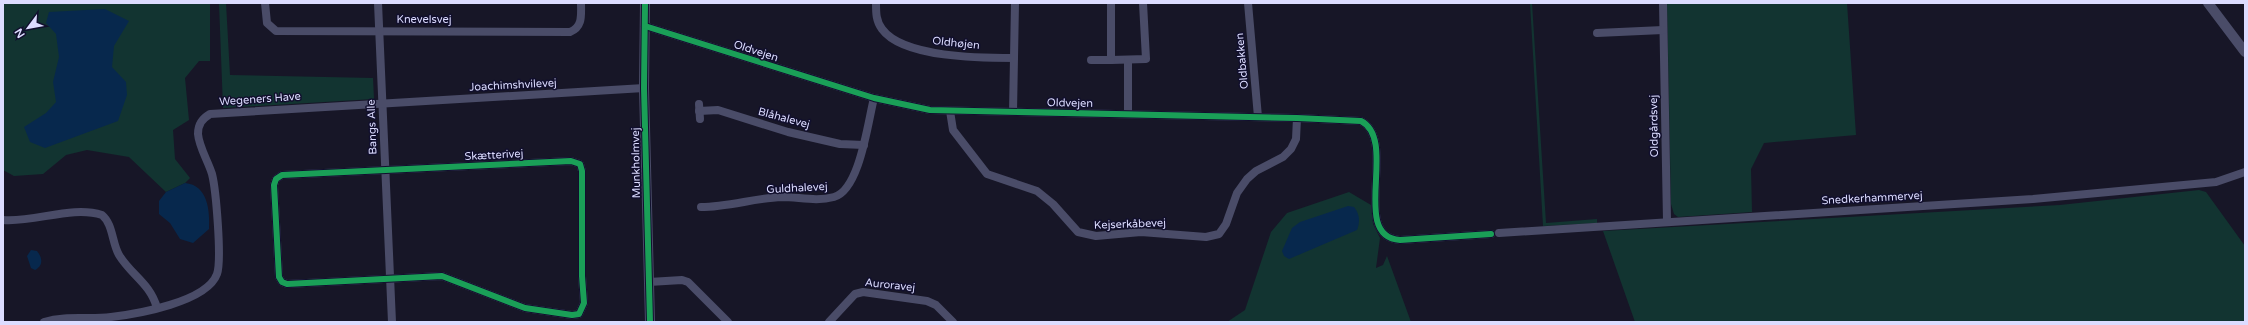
<svg xmlns="http://www.w3.org/2000/svg" width="2248" height="325" viewBox="0 0 2248 325" font-family="'Varela Round',sans-serif">
  <rect width="100%" height="100%" fill="#171627"/>
  <g fill="#123431">
    <polygon points="3,3 210,3 210,61 199,61 185,78 189,120 173,130 175,159 190,178 185,183 166,192 129,157 87,150 66,155 43,174 14,176 3,170"/>
    <polygon points="219,3 226,3 230,75 373,78 374,99 223,108"/>
    <polygon points="1530,3 1532,3 1546,223 1597,219 1597,223 1543,226"/>
    <polygon points="1667,3 1847,3 1856,135 1764,143 1751,169 1752,212 1678,217 1674,214 1671,204"/>
    <polygon points="2199,190 2206,192 2245,246 2245,322 1635,322 1603,231 2060,205"/>
    <polygon points="1349,192 1371,205 1373,224 1380,238 1376,268 1383,265 1387,256 1411,322 1227,322 1245,310 1271,232 1287,213"/>
  </g>
  <g fill="#07284d">
    <polygon points="105,9 129,21 114,46 112,67 126,82 127,95 118,121 45,148 30,142 24,127 46,113 56,102 53,82 59,57 56,34 46,23 49,12"/>
    <path d="M185 183C208 185 210 211 209 229L193 243 180 239 170 223 159 214V201L166 192Z"/>
    <path d="M1348 206 1354 207C1360 214 1360 222 1357 230L1289 259 1284 256 1282 251 1292 228 1300 222Z"/>
    <path d="M31 250 37 251C42 257 44 265 35 270L31 268 27 256Z"/>
  </g>
  <g fill="none" stroke-linecap="round" stroke-linejoin="round">
    <g stroke="#4a4c68" stroke-width="8">
      <path d="M265 3 267 23 276 31 570 32C583 27 581 15 581 3"/>
      <polyline points="378,3 392,322"/>
      <path d="M876 3C876 13 876 21 882 29 903 58 982 58 1014 58"/>
      <polyline points="1111,3 1111,60 1146,59 1143,3"/>
      <polyline points="1248,3 1258,117"/>
      <polyline points="1663,3 1667,221"/>
      <path d="M645 26 874 98 930 110 1297 118 1361 121C1399 140 1349 237 1400 240L1491 234"/>
      <polyline points="1597,33 1663,30"/>
      <polyline points="1091,60 1111,60"/>
      <polyline points="1128,60 1128,114"/>
      <polyline points="699,104 700,119"/>
      <polyline points="699,111 718,110 788,132 840,144 864,145"/>
      <polyline points="950,111 953,130 987,174 1037,191 1053,204 1078,232 1096,236 1141,232 1206,237 1219,234 1226,224 1237,193 1247,179 1256,171 1283,157 1291,149 1296,139 1297,118"/>
      <polyline points="1013,112 1015,3"/>
      <polygon points="571,161 580,164 582,171 582,276 584,303 579,314 572,315 525,308 442,276 287,284 282,282 279,277 274,185 276,179 282,175"/>
      <path d="M701 207C728 207 755 198 782 197 799 197 816 202 834 197 860 190 868 121 874 98"/>
      <path d="M3 220C34 223 72 205 102 215 113 224 112 243 119 255 131 275 150 283 157 308"/>
      <polyline points="1499,233 2033,199 2216,182 2245,172"/>
      <polyline points="649,282 682,280 688,282 728,322"/>
      <path d="M44 322C67 315 88 320 111 317 137 314 207 302 217 274 222 260 216 190 212 174 208 161 199 147 198 134 198 124 202 119 210 114L644 88"/>
      <polyline points="829,322 855,294 863,292 927,301 936,305 953,322"/>
    </g>
    <g stroke="#4a4c68" stroke-width="10">
      <polyline points="645,3 644,88 650,322"/>
      <polyline points="2208,3 2245,52"/>
    </g>
    <g stroke="#110f2e" stroke-width="8">
      <g id="cycleway">
        <polyline points="645,3 644,88 650,322"/>
        <path d="M645 26 874 98 930 110 1297 118 1361 121C1399 140 1349 237 1400 240L1491 234"/>
        <polygon points="571,161 580,164 582,171 582,276 584,303 579,314 572,315 525,308 442,276 287,284 282,282 279,277 274,185 276,179 282,175"/>
      </g>
    </g>
    <use href="#cycleway" stroke="#1a9f57" stroke-width="6"/>
  </g>
  <g text-anchor="middle" dominant-baseline="central" stroke-width="3" stroke-linejoin="round" paint-order="stroke">
    <g font-size="11" fill="#dcdcff" stroke="#110f2e">
      <text x="424" y="19">Knevelsvej</text>
      <text transform="translate(956 43) rotate(6)">Oldhøjen</text>
      <text transform="translate(756 51) rotate(18)">Oldvejen</text>
      <text transform="translate(1242 61) rotate(-95)">Oldbakken</text>
      <text transform="translate(513 85) rotate(-3)">Joachimshvilevej</text>
      <text transform="translate(260 99) rotate(-4)">Wegeners Have</text>
      <text transform="translate(1070 103) rotate(1)">Oldvejen</text>
      <text transform="translate(784 118) rotate(15)">Blåhalevej</text>
      <text transform="translate(1654 126) rotate(-91)">Oldgårdsvej</text>
      <text transform="translate(372 127) rotate(-92)">Bangs Alle</text>
      <text transform="translate(494 155) rotate(-3)">Skætterivej</text>
      <text transform="translate(636 163) rotate(-91)">Munkholmvej</text>
      <text transform="translate(797 188) rotate(-3)">Guldhalevej</text>
      <text transform="translate(1872 198) rotate(-3)">Snedkerhammervej</text>
      <text transform="translate(1130 224) rotate(-2)">Kejserkåbevej</text>
      <text transform="translate(890 285) rotate(6)">Auroravej</text>
    </g>
  </g>
  <rect width="2248" height="325" fill="none" stroke="#dcdcff" stroke-width="8"/>
  <g transform="translate(28 28) rotate(238)" stroke="#110f2e" stroke-width="3" paint-order="stroke">
  <path d="M0-3L7 15L0 10L-7 15Z" fill="#dcdcff"/>
  <text y="-6" font-size="11" font-weight="bold" text-anchor="middle" fill="#dcdcff">N</text>
  </g>
</svg>
